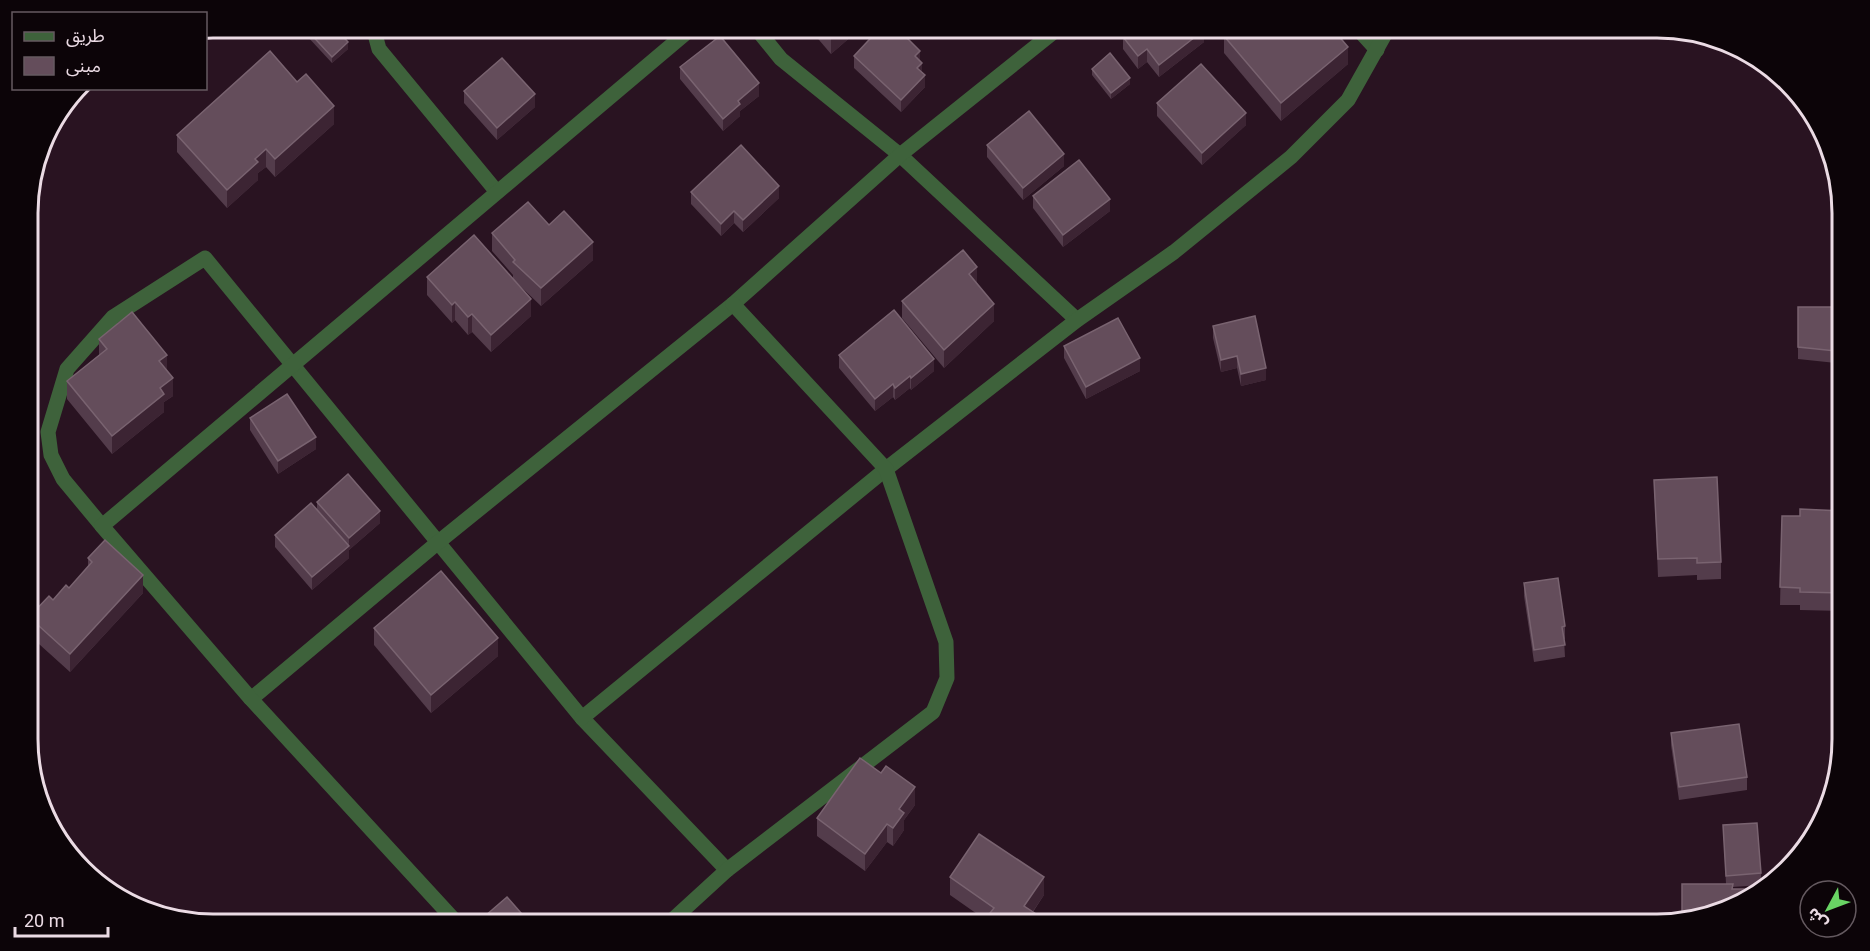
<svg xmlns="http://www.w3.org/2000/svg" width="1870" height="951" viewBox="0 0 1870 951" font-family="Roboto,'Noto Sans Arabic',sans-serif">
  <rect width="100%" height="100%" fill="#291321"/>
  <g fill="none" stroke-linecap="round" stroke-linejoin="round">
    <polyline stroke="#85727d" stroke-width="4" stroke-dasharray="4.5 3" stroke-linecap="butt" points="64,849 69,855"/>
    <g stroke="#3e623b" stroke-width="15">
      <polyline points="373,27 379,49 497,192"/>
      <polyline points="755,27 781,59 900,155 1077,320"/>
      <polyline points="1356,27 1377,50"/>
      <polyline points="102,526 63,479 51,455 48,432 67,369 113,317 205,258 582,718 727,870"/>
      <polyline points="251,699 436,544 733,304 900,155 1060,27"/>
      <polyline points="582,718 886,469 1077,320 1174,252 1291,157 1348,100 1389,27"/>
      <polyline points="458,924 251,699 102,526 693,27"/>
      <polyline points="668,924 727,870 933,712 947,678 946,642 886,469 733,304"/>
    </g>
  </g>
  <g fill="#533c4b">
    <polygon points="808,27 862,27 831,54"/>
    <polygon points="1115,27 1201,27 1204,42 1159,77 1147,62 1138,69 1123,49 1123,38"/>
    <polygon points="307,30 348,49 332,63 307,36"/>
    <polygon points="1224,36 1348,64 1281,121 1224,53"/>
    <polygon points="854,56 920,61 925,87 901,112 854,68"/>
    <polygon points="680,67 759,96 740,111 740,116 723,131 680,79"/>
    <polygon points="1092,69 1130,84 1111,99 1092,75"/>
    <polygon points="464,91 535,107 497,140 464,103"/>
    <polygon points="1157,103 1246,125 1202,165 1157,116"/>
    <polygon points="334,124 275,177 266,167 258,173 258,180 227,208 177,152 177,135"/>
    <polygon points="987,145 1064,166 1023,200 987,157"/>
    <polygon points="691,192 779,198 743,232 734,223 721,236 691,204"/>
    <polygon points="1033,196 1110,211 1063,247 1033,208"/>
    <polygon points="549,225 593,260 541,306 517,283 531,316 491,352 472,332 468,335 455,320 452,323 427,295 427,277 513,279 513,275 492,251 492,233"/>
    <polygon points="977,283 994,321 944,368 902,318 902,301"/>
    <polygon points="1798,307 1842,307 1842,359 1836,363 1798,359"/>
    <polygon points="1213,326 1266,380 1241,386 1237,368 1221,372 1213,338"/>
    <polygon points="99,339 167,371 173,396 164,402 164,412 112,454 67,399 67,381 99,355"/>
    <polygon points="1064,346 1140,371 1086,399 1064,358"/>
    <polygon points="839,355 934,371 911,390 910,388 895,400 893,397 875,411 839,368"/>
    <polygon points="250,418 316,449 278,474 250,430"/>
    <polygon points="1654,480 1721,562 1721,579 1697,580 1697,575 1658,577"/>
    <polygon points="317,502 380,523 349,550 349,558 312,590 275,547 275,535 317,509"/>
    <polygon points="1842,511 1843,611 1800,610 1800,605 1780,605 1782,516 1800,516"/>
    <polygon points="88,558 143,593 70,672 29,635 29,617 69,588 88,567"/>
    <polygon points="1524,583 1565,626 1565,639 1564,639 1565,657 1534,662 1524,596"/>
    <polygon points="374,628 498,656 431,713 374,645"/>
    <polygon points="1671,733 1747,777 1747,790 1679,800 1671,745"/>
    <polygon points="915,805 904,820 904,830 893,846 887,842 865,871 817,836 817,818"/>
    <polygon points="1723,825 1761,873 1761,885 1732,887 1682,919 1726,884"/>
    <polygon points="950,877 1044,895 1033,912 1036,924 990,924 990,923 950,895"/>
    <polygon points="485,916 521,920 516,924 487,924 485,922"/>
  </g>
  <g fill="#3c2433">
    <polygon points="842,27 862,27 831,54 831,36"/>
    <polygon points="1204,30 1204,42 1159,77 1159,65"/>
    <polygon points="348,42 348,49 332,63 332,57"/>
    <polygon points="1348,47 1348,64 1281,121 1281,103"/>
    <polygon points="1147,49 1147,62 1138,69 1138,56"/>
    <polygon points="920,51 920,63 915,56"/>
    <polygon points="922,63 922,75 917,68"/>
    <polygon points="925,75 925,87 901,112 901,100"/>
    <polygon points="1130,78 1130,84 1111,99 1111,93"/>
    <polygon points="759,83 759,96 740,111 740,116 723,131 723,119 738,101"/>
    <polygon points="535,94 535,107 497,140 497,128"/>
    <polygon points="334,106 334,124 275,177 275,159"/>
    <polygon points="1246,113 1246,125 1202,165 1202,153"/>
    <polygon points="266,149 266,167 258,173 258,180 227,208 227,190 255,159"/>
    <polygon points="1064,154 1064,166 1023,200 1023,188"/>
    <polygon points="779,186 779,198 743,232 743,220"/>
    <polygon points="1110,199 1110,211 1063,247 1063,235"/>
    <polygon points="734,211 734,223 721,236 721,224"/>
    <polygon points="593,242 593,260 541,306 541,288"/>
    <polygon points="977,267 977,285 969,274"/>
    <polygon points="531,299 531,316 491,352 491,335"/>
    <polygon points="455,302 455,320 452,323 452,305"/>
    <polygon points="994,304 994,321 944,368 944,350"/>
    <polygon points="472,314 472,332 468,335 468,317"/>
    <polygon points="1842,347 1842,359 1836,363 1836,351"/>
    <polygon points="167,355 167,373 159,361"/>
    <polygon points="1237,356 1237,368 1221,372 1221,360"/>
    <polygon points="1140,358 1140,371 1086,399 1086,387"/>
    <polygon points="934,359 934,371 911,390 911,378"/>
    <polygon points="1266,368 1266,380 1241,386 1241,374"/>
    <polygon points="910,376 910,388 895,400 895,388"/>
    <polygon points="173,378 173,396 164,402 164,412 112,454 112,436 160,388"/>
    <polygon points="893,384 893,397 875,411 875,399"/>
    <polygon points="316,437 316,449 278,474 278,461"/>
    <polygon points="380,511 380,523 349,550 349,558 312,590 312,577 349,546 349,538"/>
    <polygon points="143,575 143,593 70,672 70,654"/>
    <polygon points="498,638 498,656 431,713 431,695"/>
    <polygon points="915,787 915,805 904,820 904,830 893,846 893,828 899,809"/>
    <polygon points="887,824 887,842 865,871 865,854"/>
    <polygon points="1044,877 1044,895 1024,924 1024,906"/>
    <polygon points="521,913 521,920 516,924 509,924"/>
    <polygon points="1036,914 1036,924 1030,924"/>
    <polygon points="1013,917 1013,924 1009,924"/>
  </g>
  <g fill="#644d5b" stroke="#796370" stroke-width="1.5">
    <polygon points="310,27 334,27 348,42 332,57 307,30"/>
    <polygon points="823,27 842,27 831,36"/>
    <polygon points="881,27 896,27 920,51 915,56 922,63 917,68 925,75 901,100 854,56"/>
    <polygon points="1124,27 1201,27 1204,30 1159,65 1147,49 1138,56 1123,37 1129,33"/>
    <polygon points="1234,27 1331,27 1348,47 1281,103 1224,36"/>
    <polygon points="720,36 759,83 738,101 740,104 723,119 680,67"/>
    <polygon points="270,51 297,82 306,74 334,106 275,159 266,149 255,159 258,162 227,190 177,135"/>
    <polygon points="1110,53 1130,78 1111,93 1092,69"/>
    <polygon points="502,58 535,94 497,128 464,91"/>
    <polygon points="1201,64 1246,113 1202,153 1157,103"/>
    <polygon points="1029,111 1064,154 1023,188 987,145"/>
    <polygon points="741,145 779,186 743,220 734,211 721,224 691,192"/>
    <polygon points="1079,160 1110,199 1063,235 1033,196"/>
    <polygon points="528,202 549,225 564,211 593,242 541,288 513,262 515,260 492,233"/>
    <polygon points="474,235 531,299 491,335 472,314 468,317 455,302 452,305 427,277"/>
    <polygon points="963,250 977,267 969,274 994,304 944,350 902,301"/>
    <polygon points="1798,307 1842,307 1842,347 1836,351 1798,347"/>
    <polygon points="894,310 934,359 911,378 910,376 895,388 893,384 875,399 839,355"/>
    <polygon points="132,312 167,355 159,361 173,378 160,388 164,394 112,436 67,381 107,349 99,339"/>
    <polygon points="1255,316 1266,368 1241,374 1237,356 1221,360 1213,326"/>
    <polygon points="1118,318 1140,358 1086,387 1064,346"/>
    <polygon points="287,394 316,437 278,461 250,418"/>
    <polygon points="348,474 380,511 349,538 317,502"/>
    <polygon points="1717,477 1721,562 1697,563 1697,558 1658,559 1654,480"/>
    <polygon points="311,503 349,546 312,577 275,535"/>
    <polygon points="1800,509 1842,511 1843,593 1800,592 1800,588 1780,587 1782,516 1800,516"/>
    <polygon points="105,540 143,575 70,654 29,617 49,596 53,600 66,585 69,588 92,562 88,558"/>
    <polygon points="441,571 498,638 431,695 374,628"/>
    <polygon points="1558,578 1565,626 1562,627 1565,645 1534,650 1524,583"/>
    <polygon points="1739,724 1747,777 1679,787 1671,733"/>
    <polygon points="860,758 881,773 886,766 915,787 899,809 904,813 893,828 887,824 865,854 817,818"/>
    <polygon points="1757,823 1761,873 1726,876 1723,825"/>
    <polygon points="979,834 1044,877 1024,906 1036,914 1030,924 1023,924 1013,917 1009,924 1005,924 990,913 994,908 950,877"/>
    <polygon points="1682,884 1733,884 1732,889 1757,889 1757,894 1682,919"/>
    <polygon points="507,897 521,913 509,924 492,924 485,916"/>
  </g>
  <path d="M0 0H1870V951H0ZM213 38H1657A175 175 0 0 1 1832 213V739A175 175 0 0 1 1657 914H213A175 175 0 0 1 38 739V213A175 175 0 0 1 213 38Z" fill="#0c0408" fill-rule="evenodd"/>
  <path fill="none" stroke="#ebdbe4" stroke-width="3" d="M213 38H1657A175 175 0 0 1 1832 213V739A175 175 0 0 1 1657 914H213A175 175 0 0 1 38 739V213A175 175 0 0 1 213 38Z"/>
  <rect x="12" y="12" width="195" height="78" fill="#0c0408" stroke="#655a60" stroke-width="1.5"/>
  <rect x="24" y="32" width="30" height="9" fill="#3e623b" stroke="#655a60" stroke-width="1.5"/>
  <text x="66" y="42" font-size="18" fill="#ebdbe4">طريق</text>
  <rect x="24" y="57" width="30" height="18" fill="#644d5b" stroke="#655a60" stroke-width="1.5"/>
  <text x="66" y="72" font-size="18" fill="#ebdbe4">مبنى</text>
  <g transform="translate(1828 909) rotate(229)"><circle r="28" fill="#0c0408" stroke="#655a60" stroke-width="1.5"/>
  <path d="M0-4.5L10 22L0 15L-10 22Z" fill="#69d464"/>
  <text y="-9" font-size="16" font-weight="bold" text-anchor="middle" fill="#ebdbe4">ش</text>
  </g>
  <path d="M15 927v9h93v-9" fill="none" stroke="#ebdbe4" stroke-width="3"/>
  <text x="24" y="927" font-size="18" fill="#ebdbe4" stroke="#0c0408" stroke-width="4.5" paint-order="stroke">20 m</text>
</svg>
